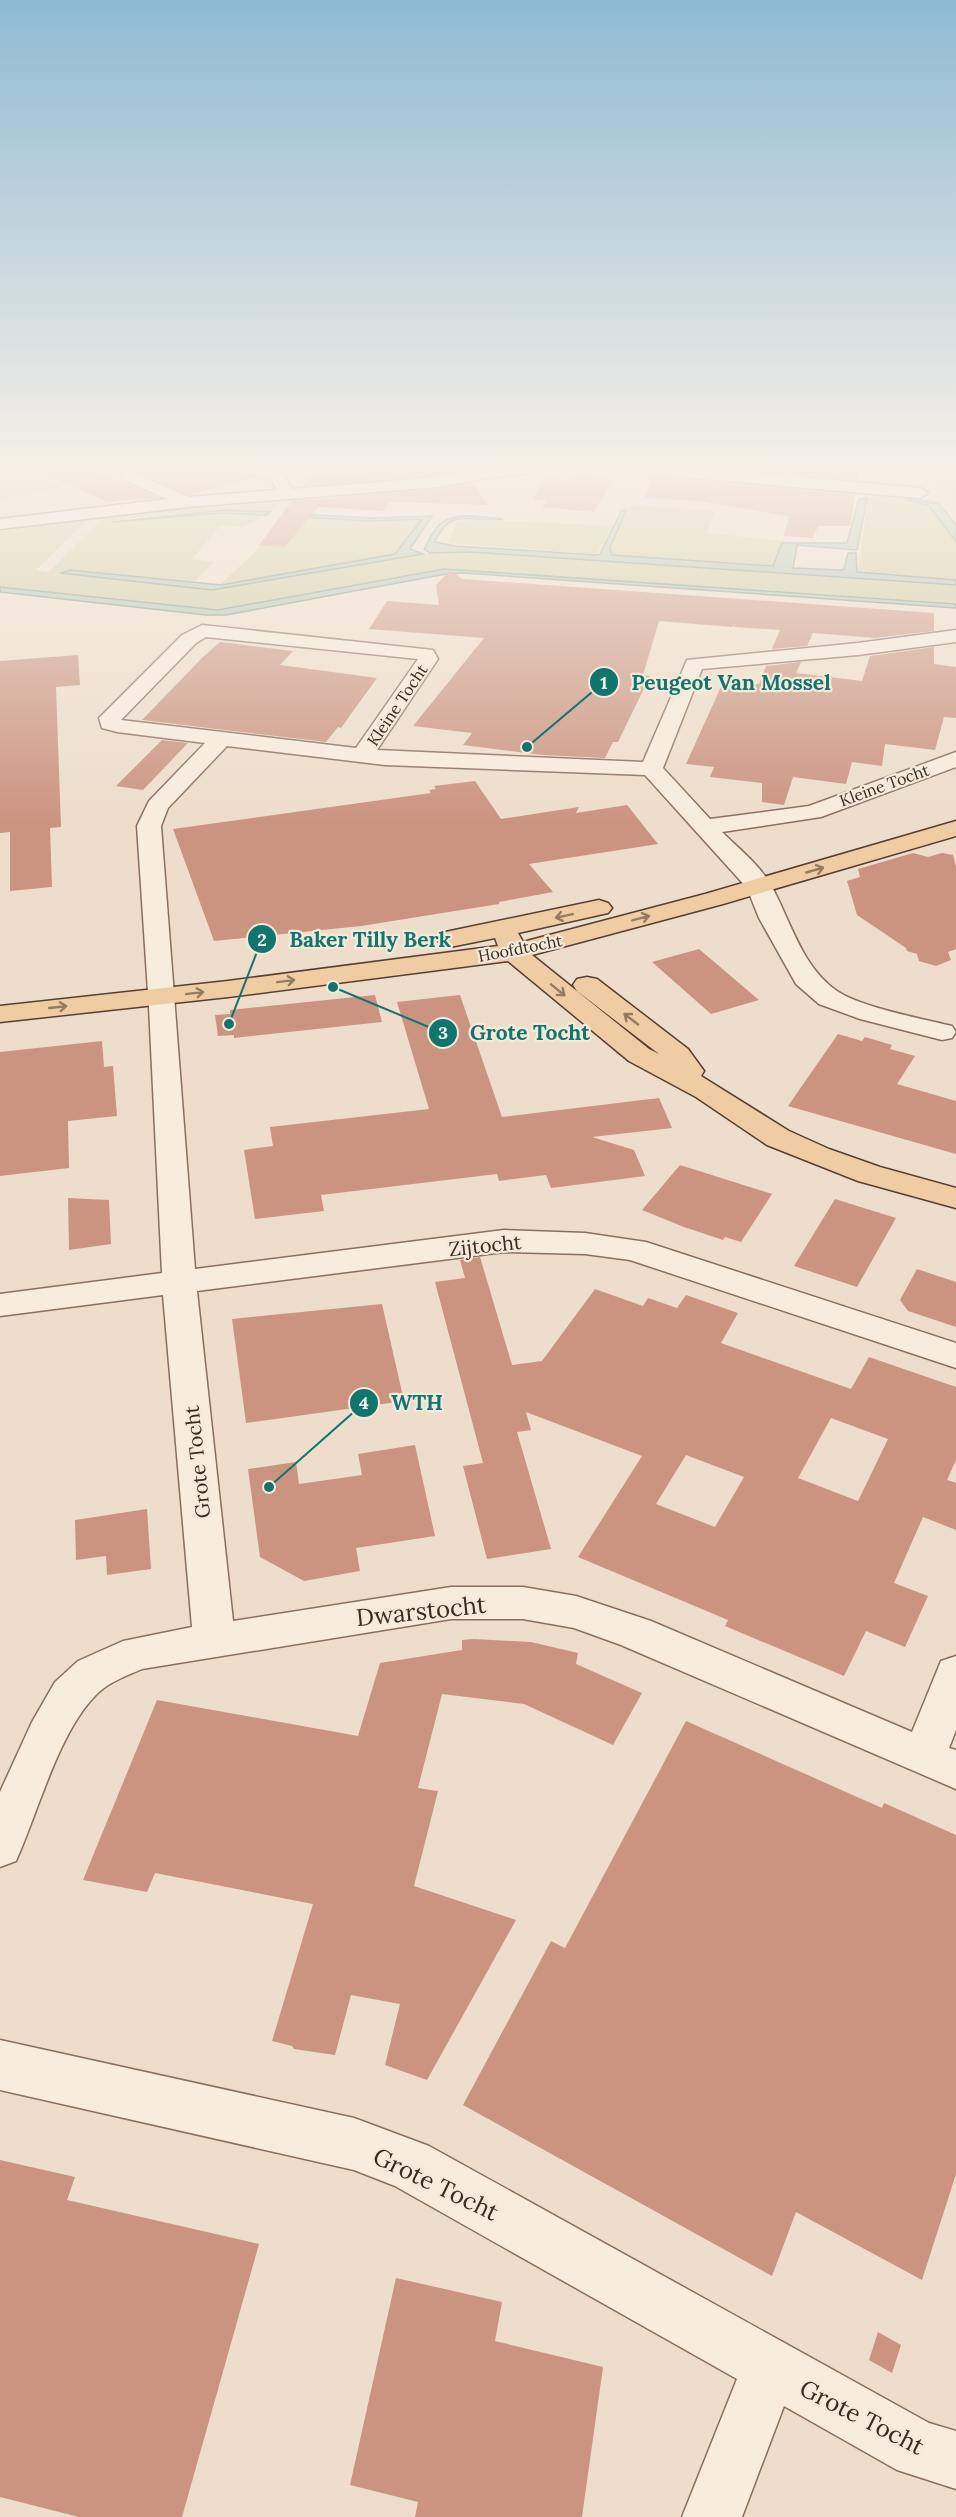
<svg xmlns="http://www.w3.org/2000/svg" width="956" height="2517" viewBox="0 0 956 2517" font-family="Lora,serif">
  <rect width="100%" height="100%" fill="#eeddca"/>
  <g fill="#ccca9d">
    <polygon points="0,468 30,468 44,475 38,477 64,488 0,499"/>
    <polygon points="925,468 956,468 956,514 953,488 932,483"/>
    <polygon points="872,493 937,500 956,525 956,603 457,570 218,613 0,590 0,526 90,517 36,570 49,572 105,517 113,513 255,499 258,504 280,502 270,512 206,511 114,520 119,522 222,513 267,515 243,527 220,526 192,559 214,562 194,582 221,584 257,550 282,516 369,521 422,519 395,554 229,584 214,585 70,570 60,573 212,590 410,556 456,551 857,579 868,498 875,497"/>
    <path d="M633 505 715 511 707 533 784 541 772 567 610 555C615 538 617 516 633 505Z"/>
    <polygon points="471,519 613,526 597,554 448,543 457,523"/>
  </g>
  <g fill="#aac2b7" stroke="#719184" stroke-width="1.5">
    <path d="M867 498 857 550 797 545 793 568 841 570 844 569 848 553H856L857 572 956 580V585L471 552 430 553 424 549C429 541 433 529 440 524 455 511 484 517 503 519 472 523 450 506 435 542L455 546 597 555 600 554 622 510H626L610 548 612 555 773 566 782 543H847L859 499Z"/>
    <polygon points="910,499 939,504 956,525 956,542 929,506 907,500"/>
    <polygon points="225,510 270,512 267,515 222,513 113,522"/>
    <polygon points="285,513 371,518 432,516 410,549 423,554 212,590 60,573 70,570 221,585 395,554 422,519 369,521 285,516"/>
    <polygon points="444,569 956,604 956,608 464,573 446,574 226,615 206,615 0,592 0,587 218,610"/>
  </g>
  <g fill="#cb9481" fill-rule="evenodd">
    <polygon points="61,468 90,468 159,498 108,502 48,476"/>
    <polygon points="137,468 239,468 242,473 257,477 189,495 139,472"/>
    <polygon points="382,468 463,468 464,470 440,475 303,486 310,476 384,471"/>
    <polygon points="745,468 859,468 857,480"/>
    <polygon points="572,476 613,479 594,512 542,507 546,501 532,500 544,478 571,480"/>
    <polygon points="652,477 855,495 850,526 818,526 813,538 784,536 789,516 699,501 645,498"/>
    <polygon points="473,483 488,505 389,502 384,511 318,507 285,547 259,545 292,501 440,489"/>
    <polygon points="450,570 462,579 934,613 934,631 875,638 813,633 807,646 772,649 780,630 734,627 736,624 732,627 659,621 643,675 650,676 618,742 613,742 605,758 543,755 463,745 472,733 413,726 484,638 369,629 387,601 439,605 436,585"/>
    <polygon points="220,642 293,651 280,665 377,678 341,728 338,727 326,742 142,720 203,657"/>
    <polygon points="934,647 934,664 956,667 956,718 944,717 935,750 885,744 882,766 852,762 846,784 793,777 784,805 762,802 762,783 710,777 714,767 686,764 724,680 759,684 766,666 801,662 796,673 862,681 870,656"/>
    <polygon points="78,655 80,685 56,687 61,827 50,828 52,887 10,891 10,832 0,833 0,661"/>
    <polygon points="162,740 188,743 143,790 116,786"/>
    <polygon points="475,781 501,819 579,807 576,813 627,805 658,844 529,864 553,892 499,902 499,904 361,926 214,941 173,829 431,793 429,790 436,789 434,786"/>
    <polygon points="913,853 928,857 942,853 953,855 956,867 956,949 948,952 951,960 936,966 919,961 917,954 907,951 906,948 857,915 847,881 860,877 858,869"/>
    <polygon points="699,949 759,1000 711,1014 652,962"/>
    <polygon points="375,995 382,1022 234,1038 234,1035 218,1036 215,1015 230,1014 230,1010"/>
    <polygon points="460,995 502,1117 659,1098 672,1128 592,1137 634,1150 645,1176 551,1188 546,1175 499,1181 497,1174 321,1195 324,1211 255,1219 244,1150 273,1146 270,1127 429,1109 397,1002"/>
    <polygon points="838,1034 862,1041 865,1037 892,1045 890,1049 915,1056 897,1084 956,1101 956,1154 788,1106"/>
    <polygon points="102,1041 104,1067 113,1066 117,1116 68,1121 69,1168 0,1176 0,1052"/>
    <polygon points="680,1165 772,1194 741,1242 725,1237 723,1240 684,1227 642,1210"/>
    <polygon points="68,1198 109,1200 111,1244 69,1250"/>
    <polygon points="835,1199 896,1218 857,1287 794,1266"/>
    <path d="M480 1257 512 1365 542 1361 595 1289 643 1306 648 1298 677 1308 686 1295 738 1313 721 1343 851 1389 869 1357 956 1387V1460L947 1480 956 1483V1530L923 1517 894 1583 928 1596 905 1647 866 1631 844 1676 725 1626 728 1620 578 1557 642 1456 526 1412 531 1430 517 1432 551 1549 487 1559 463 1466 483 1463 435 1282 465 1278 460 1260ZM831 1418 888 1439 858 1501 798 1478ZM686 1455 744 1477 715 1527 656 1504Z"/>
    <polygon points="917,1269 956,1282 956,1327 908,1311 900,1300"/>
    <polygon points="382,1304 404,1401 246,1423 232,1319"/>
    <polygon points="415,1445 435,1536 356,1548 360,1571 304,1581 260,1557 248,1469 296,1462 299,1484 362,1475 358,1454"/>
    <polygon points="147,1509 151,1569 107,1575 106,1556 76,1560 75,1520"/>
    <polygon points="474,1639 531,1642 578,1653 576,1664 642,1693 613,1745 524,1704 442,1694 418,1788 438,1791 414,1886 516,1920 427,2080 385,2065 400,2004 351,1995 335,2055 294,2049 292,2046 272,2041 313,1904 155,1873 147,1892 83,1880 157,1700 358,1736 380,1663 462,1650 462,1640"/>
    <polygon points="686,1721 882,1808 884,1803 956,1835 956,2174 922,2280 796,2212 772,2276 463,2105 551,1941 565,1948"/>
    <polygon points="0,2160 75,2177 67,2200 259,2244 182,2517 79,2517 0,2497"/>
    <polygon points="396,2278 502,2302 495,2341 603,2367 582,2517 415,2517 418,2502 350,2485"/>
    <polygon points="878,2332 901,2345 892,2373 869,2360"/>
  </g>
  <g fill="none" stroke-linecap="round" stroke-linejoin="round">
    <g stroke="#8a6f5e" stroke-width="3">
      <g id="minor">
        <polygon points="40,468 59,468 47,474 41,472"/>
        <polygon points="119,468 135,468 137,474 189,497 277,490 271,479 243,471 241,468 267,468 283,473 292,489 440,477 487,468 542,468 534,473 492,477 440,487 188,507 0,529 0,519 167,499 124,480"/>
        <polygon points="629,468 706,468 920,488 928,493 920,498 884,495 637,473"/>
        <path d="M202 625 433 650 438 659 377 750 643 762 687 660 858 643 956 630V642L858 655 702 669 663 768 710 819 809 806 956 752V767L821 817 722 832C738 848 761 866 772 887 791 922 802 967 837 991 860 1007 923 1019 952 1026L956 1032 952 1038 942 1040 860 1019 819 1004 796 984 759 918 747 888 645 775 385 765 227 746 168 808 161 826 195 1269 504 1230 585 1233 646 1242 956 1343V1368L630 1260 585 1254 504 1252 197 1291 233 1621 451 1587H523L576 1596 651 1621 912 1732 941 1661 956 1656V1730L949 1748 956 1750V1789L621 1645 574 1628 523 1619H451L142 1669C126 1676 106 1683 94 1697 58 1735 38 1812 16 1861L0 1867V1792L32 1722 55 1682 78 1661 123 1641 192 1627 163 1295 0 1316V1294L162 1273 149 1007 137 826 149 801 205 743 117 732 102 728 99 718 182 635ZM206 637 418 659 356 748 121 720 196 643Z"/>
        <polygon points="0,2040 354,2118 429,2146 929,2423 956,2431 956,2489 897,2470 784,2406 742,2517 682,2517 737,2379 395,2186 354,2170 0,2090"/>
      </g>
    </g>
    <g stroke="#583e32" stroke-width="3">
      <polygon id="major" points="956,821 956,836 723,904 532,955 649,1049 659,1054 577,991 573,985 577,979 587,977 597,979 688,1049 704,1071 701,1076 789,1131 829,1149 880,1167 956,1188 956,1208 858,1181 767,1145 696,1097 629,1061 508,961 228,997 0,1022 0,1006 228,981 498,946 495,938 450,947 441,945 437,939 441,933 450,931 599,900 608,903 612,908 608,913 518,933 523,942 705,894"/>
    </g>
    <use href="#minor" fill="#f8ecdd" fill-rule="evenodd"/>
    <use href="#major" fill="#efcca4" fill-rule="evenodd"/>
  </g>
  <defs><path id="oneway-shaft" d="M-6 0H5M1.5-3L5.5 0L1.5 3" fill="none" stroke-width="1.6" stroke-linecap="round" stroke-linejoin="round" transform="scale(1.5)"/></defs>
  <g stroke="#957b62">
    <use href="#oneway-shaft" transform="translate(815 870) rotate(-16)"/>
    <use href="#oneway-shaft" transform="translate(564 916) rotate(168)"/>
    <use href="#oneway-shaft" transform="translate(641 918) rotate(-15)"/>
    <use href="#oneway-shaft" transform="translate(286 981) rotate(-7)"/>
    <use href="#oneway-shaft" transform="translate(558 990) rotate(39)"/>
    <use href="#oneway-shaft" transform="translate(195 993) rotate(-7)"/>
    <use href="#oneway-shaft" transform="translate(58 1007) rotate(-6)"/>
    <use href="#oneway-shaft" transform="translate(631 1019) rotate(-142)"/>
  </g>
  <linearGradient id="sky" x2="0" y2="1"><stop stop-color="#8fbad4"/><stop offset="0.57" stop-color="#f7f0e7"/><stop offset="1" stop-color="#f7f0e7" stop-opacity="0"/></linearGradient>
  <rect width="956" height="821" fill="url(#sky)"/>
  <g text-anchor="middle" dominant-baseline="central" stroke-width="4.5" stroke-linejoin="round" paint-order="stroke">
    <g font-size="16" fill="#3b2a21" stroke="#f5e9d9">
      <text transform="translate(397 705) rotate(-56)">Kleine Tocht</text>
      <text transform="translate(884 785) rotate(-20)">Kleine Tocht</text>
      <text transform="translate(520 948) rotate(-11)">Hoofdtocht</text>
    </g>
    <g font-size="20" fill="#3b2a21" stroke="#f5e9d9">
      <text transform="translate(485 1245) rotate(-6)">Zijtocht</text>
      <text transform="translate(197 1462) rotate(-96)">Grote Tocht</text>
    </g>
    <g font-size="24" fill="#3b2a21" stroke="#f5e9d9">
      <text transform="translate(421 1611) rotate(-6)">Dwarstocht</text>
      <text transform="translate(436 2184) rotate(26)">Grote Tocht</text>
      <text transform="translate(862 2417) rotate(27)">Grote Tocht</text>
    </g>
  </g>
  <path fill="none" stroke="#0f766e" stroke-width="2" d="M527 747L604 682M229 1024L262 939M333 987L443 1033M269 1487L364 1403"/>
  <g fill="#0f766e" stroke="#f5e9d9" stroke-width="2">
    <circle cx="527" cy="747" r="6"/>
    <circle cx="229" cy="1024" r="6"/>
    <circle cx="333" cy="987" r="6"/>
    <circle cx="269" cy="1487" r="6"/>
    <circle cx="604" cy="682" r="15"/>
    <circle cx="262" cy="939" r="15"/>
    <circle cx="443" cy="1033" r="15"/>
    <circle cx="364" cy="1403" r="15"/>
  </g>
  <g font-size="18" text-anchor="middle" font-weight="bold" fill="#fff">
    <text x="604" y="689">1</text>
    <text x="262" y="946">2</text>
    <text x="443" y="1039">3</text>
    <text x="364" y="1409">4</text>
  </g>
  <g font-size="21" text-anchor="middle" font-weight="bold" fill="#0f766e" stroke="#f5e9d9" stroke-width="4.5" stroke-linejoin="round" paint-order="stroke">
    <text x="731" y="690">Peugeot Van Mossel</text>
    <text x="370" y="947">Baker Tilly Berk</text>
    <text x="530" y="1040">Grote Tocht</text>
    <text x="417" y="1410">WTH</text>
  </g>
</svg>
